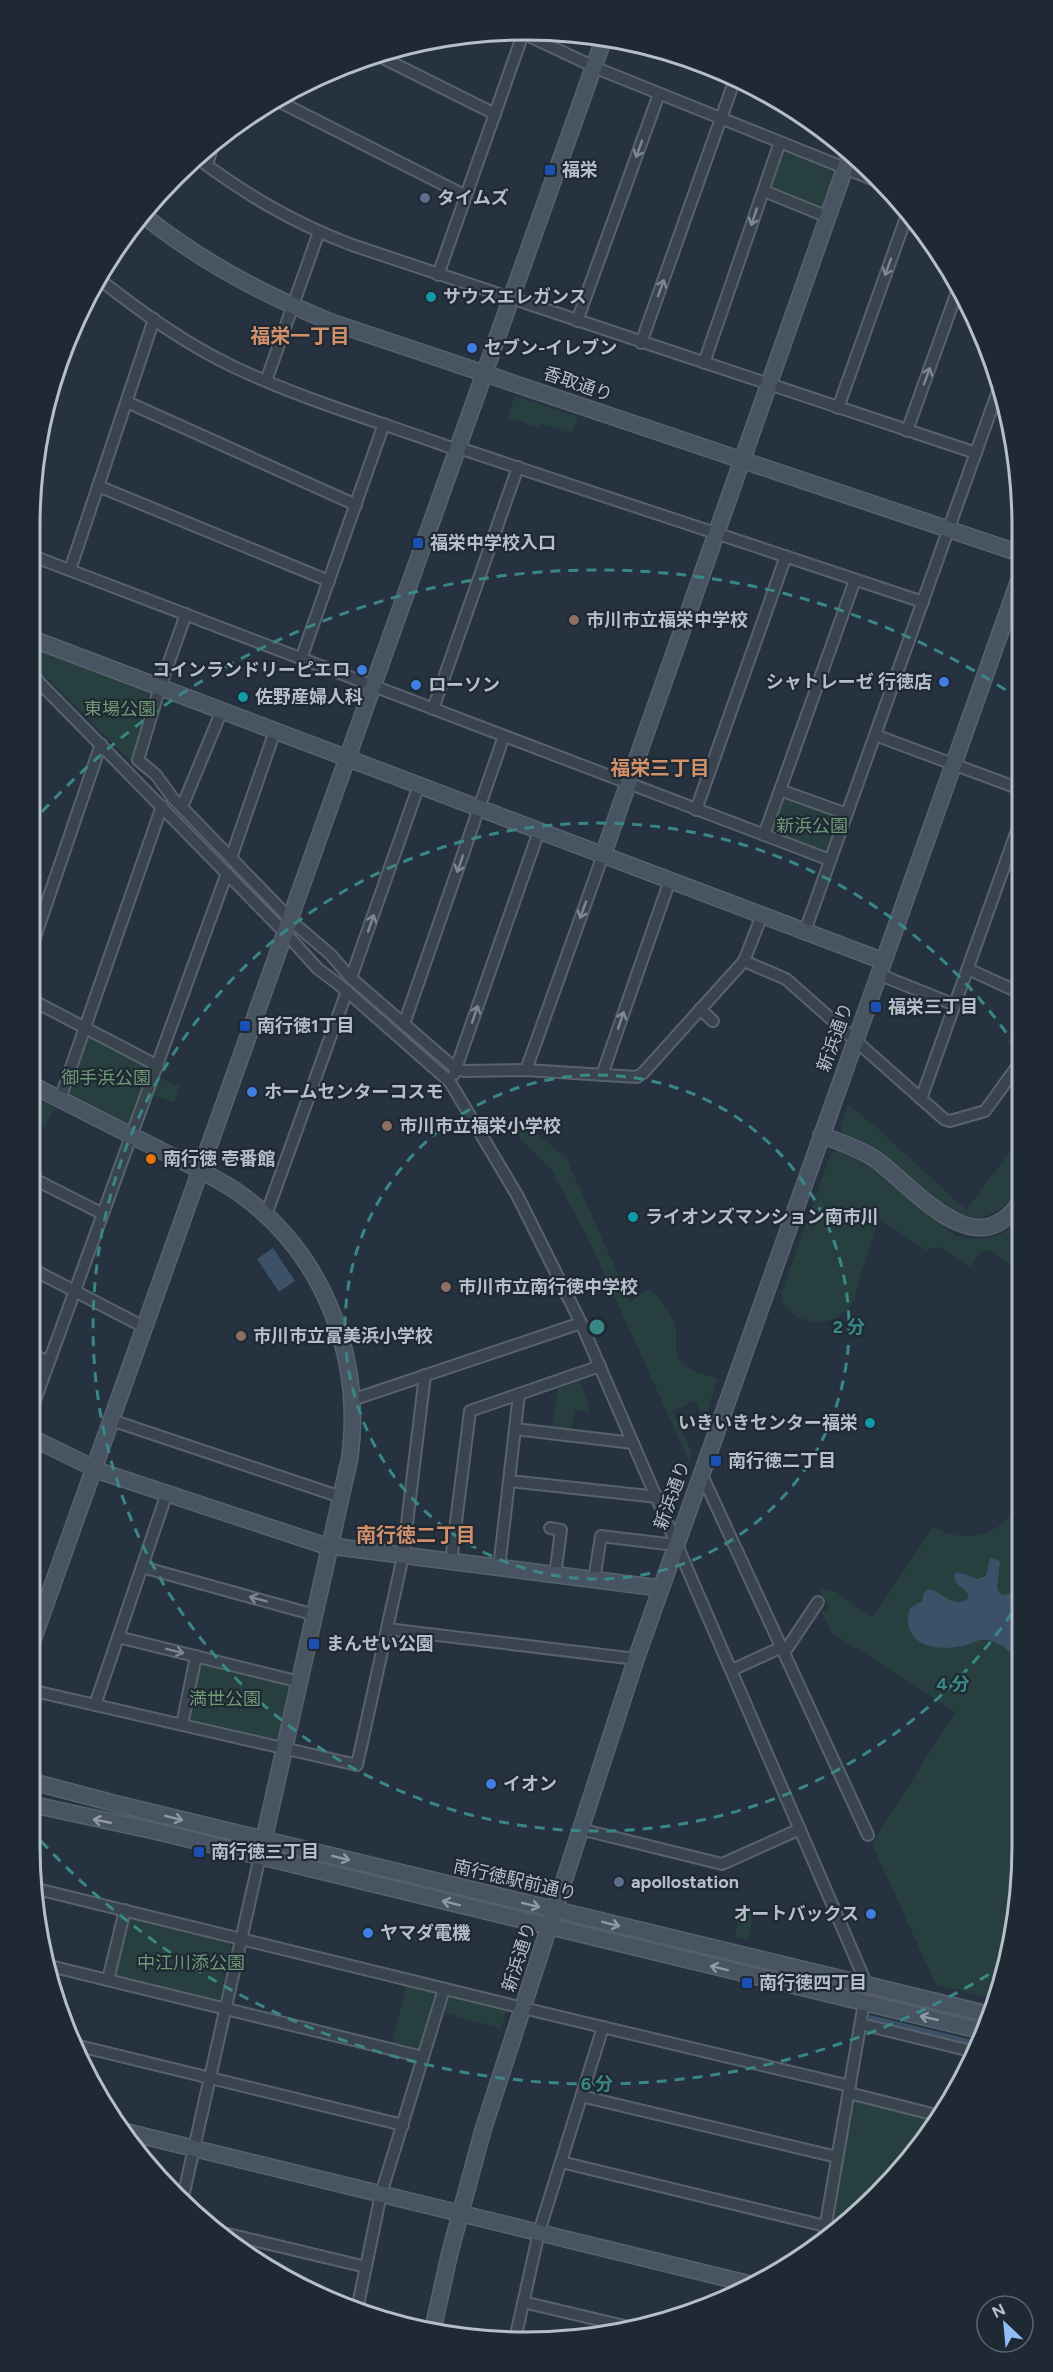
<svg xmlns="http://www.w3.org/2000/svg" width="1053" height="2372" viewBox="0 0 1053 2372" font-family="Figtree,'Noto Sans JP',sans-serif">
  <rect width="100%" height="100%" fill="#26323f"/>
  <g fill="#283f40">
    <polygon points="787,150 834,169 835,173 824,207 819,209 772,190 770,186 782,152"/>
    <polygon points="515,396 578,417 573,431 569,433 540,424 539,428 507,417"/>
    <polygon points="30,646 152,692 153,695 133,763 30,661"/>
    <polygon points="786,796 837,814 840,818 828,850 824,852 774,833 771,827 782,797"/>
    <polygon points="91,1036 149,1067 151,1072 133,1126 66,1092 85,1039"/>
    <polygon points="159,1078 180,1087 174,1103 152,1094"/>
    <polygon points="43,1101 55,1108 45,1126 33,1120"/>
    <path d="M848 1105 874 1125 966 1210 1021 1137C1021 1150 1024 1178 1020 1189 1018 1196 1013 1199 1008 1203 991 1218 973 1222 952 1213L887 1160 844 1136 840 1129Z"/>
    <path d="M518 1129 535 1132 566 1158 630 1301 650 1289C659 1299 670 1310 675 1324 679 1337 671 1354 683 1364 691 1372 707 1375 718 1379L704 1420 695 1401 673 1411 692 1452 689 1461 589 1240 551 1169 515 1133Z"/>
    <path d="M840 1150 856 1156 869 1164 954 1235C978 1244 1005 1238 1021 1218V1257L1012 1266 989 1250 979 1253 971 1267 940 1247 926 1250 879 1219C873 1239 866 1258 860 1278 857 1286 856 1297 851 1305 842 1322 812 1327 797 1316 786 1308 780 1305 782 1291L831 1153Z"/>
    <polygon points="579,1378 591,1412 575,1410 571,1431 552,1428 558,1386"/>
    <path d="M1022 1502 1023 1846 1013 1943 996 1999 936 1985 872 1844 955 1712 831 1632 822 1612 829 1608 819 1589 836 1592 873 1617 933 1527C968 1546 1001 1534 1022 1502Z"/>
    <polygon points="202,1661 287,1684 289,1688 278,1739 273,1742 188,1722 186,1719 197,1663"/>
    <polygon points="742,1903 746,1903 753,1916 748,1940 735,1937"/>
    <polygon points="130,1916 229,1941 231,1947 220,1998 215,2000 114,1975 125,1918"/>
    <polygon points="407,1984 435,1991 438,1996 422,2047 417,2049 392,2043"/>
    <polygon points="452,1994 507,2009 501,2029 442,2012 447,1996"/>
    <polygon points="856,2100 933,2119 900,2173 829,2231 852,2103"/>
  </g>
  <g fill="#3c5167">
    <polygon points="273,1248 295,1281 279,1292 257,1259"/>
    <path d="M990 1558 996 1559 1000 1562 997 1587 999 1593 1003 1595 1011 1593 1022 1579V1665C1014 1654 1002 1643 988 1640 980 1638 974 1643 966 1645 937 1653 899 1645 910 1608L922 1601 924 1592 928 1589C942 1591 952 1609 968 1599V1594C963 1587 953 1584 954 1574L958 1572 977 1579 986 1576Z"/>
    <polygon points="870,2015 981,2042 977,2049 868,2022"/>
  </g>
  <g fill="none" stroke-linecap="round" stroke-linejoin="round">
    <g stroke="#58626c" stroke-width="14">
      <g id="street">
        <polyline points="518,31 601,70 877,181"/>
        <polyline points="377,55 495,114"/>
        <polyline points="276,100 466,196"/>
        <path d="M197 158C248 196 292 222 352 245L976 453"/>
        <polyline points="207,165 213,144"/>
        <polyline points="764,191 828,217"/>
        <polyline points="438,275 523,34"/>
        <path d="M99 279C140 311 184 343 232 366 301 399 377 421 449 447L465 450 923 602"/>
        <polyline points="577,321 659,94"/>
        <polyline points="641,343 735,79"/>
        <polyline points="704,363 780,142"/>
        <polyline points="266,381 319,232"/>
        <polyline points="127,402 356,505"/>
        <polyline points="838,408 908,212"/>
        <polyline points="907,431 958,289"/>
        <polyline points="98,486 329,581"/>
        <polyline points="30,555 830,860"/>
        <polyline points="70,570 154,319"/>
        <polyline points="186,614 160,687 138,760 156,775 172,797 296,925 330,954 351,978 456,1069 464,1071 526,1070 637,1077 643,1073 744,961 762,915"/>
        <polyline points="301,659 384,424"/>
        <polyline points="30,673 291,939 317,968 342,987 450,1082 517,1195 581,1323 867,1985"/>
        <polyline points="30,705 38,680"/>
        <polyline points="433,709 518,467"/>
        <polyline points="875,735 1020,789"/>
        <polyline points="780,790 847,814"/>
        <polyline points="182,807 222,710"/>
        <polyline points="696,810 786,556"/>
        <polyline points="764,835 855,580"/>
        <polyline points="231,858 275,731"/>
        <polyline points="805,931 999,388"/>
        <polyline points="30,952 101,744"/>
        <polyline points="744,961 786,979 944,1119 950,1121 985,1111 1021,1061"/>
        <polyline points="968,969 1020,993"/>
        <polyline points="878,974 955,1005"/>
        <polyline points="351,978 419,785"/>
        <polyline points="30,999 158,1066"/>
        <polyline points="700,1009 713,1021"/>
        <polyline points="404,1024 504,736"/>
        <polyline points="526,1070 603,855"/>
        <polyline points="454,1074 539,831"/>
        <polyline points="602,1075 670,880"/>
        <polyline points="60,1099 162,806"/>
        <polyline points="921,1099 1020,822"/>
        <polyline points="30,1177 103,1214"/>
        <polyline points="266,1215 347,991"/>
        <polyline points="30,1268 144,1327"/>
        <polyline points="30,1353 48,1362"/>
        <polyline points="352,1400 581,1323"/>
        <polyline points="30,1414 227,873"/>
        <polyline points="111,1420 341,1497"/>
        <polyline points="515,1429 633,1443"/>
        <polyline points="701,1473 868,1835"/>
        <polyline points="509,1481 658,1497"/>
        <polyline points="550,1528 561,1530 555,1575"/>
        <polyline points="451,1562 470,1411 600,1366"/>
        <polyline points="142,1567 315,1615"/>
        <polyline points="499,1568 519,1394"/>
        <polyline points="594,1580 601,1536 675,1545"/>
        <polyline points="387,1629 636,1659"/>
        <polyline points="118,1637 300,1682"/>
        <polyline points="784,1653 818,1602"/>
        <polyline points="732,1670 782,1647"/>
        <polyline points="30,1690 357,1765 403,1556 425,1375"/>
        <polyline points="95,1705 167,1493"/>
        <polyline points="182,1725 196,1656"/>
        <polyline points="580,1829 722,1864 800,1829"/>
        <polyline points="37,1889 523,2008 850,2086"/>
        <polyline points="50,1966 423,2057"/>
        <polyline points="108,1980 125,1910"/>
        <polyline points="861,2024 975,2052"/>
        <polyline points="75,2045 403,2125"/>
        <polyline points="849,2093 936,2115"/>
        <polyline points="581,2096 837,2157"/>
        <polyline points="561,2162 825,2226"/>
        <polyline points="183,2197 260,1856"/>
        <polyline points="228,2234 366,2267"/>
        <polyline points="824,2235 864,2003"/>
        <polyline points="523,2302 633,2328"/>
        <polyline points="358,2305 381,2194 444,1989"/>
        <polyline points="516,2335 539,2232 603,2027"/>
      </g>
    </g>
    <g stroke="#58626c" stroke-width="18">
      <g id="secondary">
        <path d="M143 215C200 261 264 295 331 322L1019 553"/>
        <polyline points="30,638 883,961"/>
        <polyline points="603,855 850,154"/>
        <path d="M30 1084C73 1106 116 1128 160 1150 185 1163 212 1175 236 1191 322 1250 363 1354 350 1457L262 1848"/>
        <path d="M821 1135C839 1142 859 1148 875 1159 916 1188 975 1269 1021 1201"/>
        <polyline points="30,1437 102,1472 323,1545 660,1588"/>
        <polyline points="30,1648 604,38"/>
        <polyline points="30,1781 117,1804 992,2015"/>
        <polyline points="30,1804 159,1832 986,2032"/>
        <polyline points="123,2131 754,2285"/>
        <polyline points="432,2333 450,2252 483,2130 636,1659 1019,580"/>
      </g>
    </g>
    <use href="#street" stroke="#3a444f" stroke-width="10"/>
    <use href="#secondary" stroke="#485462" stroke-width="15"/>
  </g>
  <defs><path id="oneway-shaft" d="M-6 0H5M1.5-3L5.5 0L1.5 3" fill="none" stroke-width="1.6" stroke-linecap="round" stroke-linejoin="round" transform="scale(1.5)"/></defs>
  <g stroke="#7e8892">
    <use href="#oneway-shaft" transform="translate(639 149) rotate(110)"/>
    <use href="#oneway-shaft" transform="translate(754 217) rotate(109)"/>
    <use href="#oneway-shaft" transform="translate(888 267) rotate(110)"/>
    <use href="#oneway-shaft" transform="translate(661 288) rotate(-70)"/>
    <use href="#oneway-shaft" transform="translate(927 376) rotate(-70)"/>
    <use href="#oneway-shaft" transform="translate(460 864) rotate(109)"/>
    <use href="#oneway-shaft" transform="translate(583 910) rotate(110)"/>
    <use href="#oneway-shaft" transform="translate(371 923) rotate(-71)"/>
    <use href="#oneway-shaft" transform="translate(475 1014) rotate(-71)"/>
    <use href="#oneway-shaft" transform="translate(621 1020) rotate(-71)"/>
    <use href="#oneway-shaft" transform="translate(258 1599) rotate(-165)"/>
    <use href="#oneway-shaft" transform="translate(175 1651) rotate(14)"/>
  </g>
  <g stroke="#909aa5">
    <use href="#oneway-shaft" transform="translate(174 1818) rotate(14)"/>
    <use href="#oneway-shaft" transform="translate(102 1821) rotate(-169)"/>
    <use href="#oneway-shaft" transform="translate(341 1858) rotate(14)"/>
    <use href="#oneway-shaft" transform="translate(451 1903) rotate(-166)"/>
    <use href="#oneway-shaft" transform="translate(531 1905) rotate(14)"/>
    <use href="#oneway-shaft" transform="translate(611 1924) rotate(14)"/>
    <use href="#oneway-shaft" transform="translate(719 1968) rotate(-166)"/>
    <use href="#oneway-shaft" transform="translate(929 2018) rotate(-167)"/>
  </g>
  <g fill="none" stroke="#398885" stroke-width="3" stroke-dasharray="10 8">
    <circle cx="597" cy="1327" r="252"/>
    <path d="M1022 1598A504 504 0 1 1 1020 1053"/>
    <path d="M1004 1965A757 757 0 0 1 30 1829M30 825A757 757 0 0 1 1015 696"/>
  </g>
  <g fill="#1a4fb4" stroke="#1f2934" stroke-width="2">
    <rect x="544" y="164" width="12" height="12" rx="3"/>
    <rect x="412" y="537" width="12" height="12" rx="3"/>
    <rect x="870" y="1001" width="12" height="12" rx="3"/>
    <rect x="239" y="1020" width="12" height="12" rx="3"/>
    <rect x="710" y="1455" width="12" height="12" rx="3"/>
    <rect x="308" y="1638" width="12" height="12" rx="3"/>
    <rect x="193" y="1846" width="12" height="12" rx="3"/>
    <rect x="741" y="1977" width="12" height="12" rx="3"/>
  </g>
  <g fill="#5c6f8a" stroke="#1f2934" stroke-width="2">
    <circle cx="425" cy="198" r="6"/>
    <circle cx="619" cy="1882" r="6"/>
  </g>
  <g fill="#0f9aa8" stroke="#1f2934" stroke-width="2">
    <circle cx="431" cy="297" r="6"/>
    <circle cx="243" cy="697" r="6"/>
    <circle cx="633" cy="1217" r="6"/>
    <circle cx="870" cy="1423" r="6"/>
  </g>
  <g fill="#3f7fe0" stroke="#1f2934" stroke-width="2">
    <circle cx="472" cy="348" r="6"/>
    <circle cx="362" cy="670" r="6"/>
    <circle cx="944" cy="682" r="6"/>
    <circle cx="416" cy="685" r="6"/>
    <circle cx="252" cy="1092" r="6"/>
    <circle cx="491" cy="1784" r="6"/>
    <circle cx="871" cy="1914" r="6"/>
    <circle cx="368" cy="1933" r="6"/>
  </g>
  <g fill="#8d6e63" stroke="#1f2934" stroke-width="2">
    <circle cx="574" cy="620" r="6"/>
    <circle cx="387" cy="1126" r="6"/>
    <circle cx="446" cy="1287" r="6"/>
    <circle cx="241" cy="1336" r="6"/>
  </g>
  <circle fill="#e8710a" stroke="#1f2934" stroke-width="2" cx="151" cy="1159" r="6"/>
  <g text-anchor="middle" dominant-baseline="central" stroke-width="4.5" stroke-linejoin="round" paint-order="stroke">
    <g font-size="18" font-weight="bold" fill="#b6bfc9" stroke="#1f2934" text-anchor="start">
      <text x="562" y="170">福栄</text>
      <text x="437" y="198">タイムズ</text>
      <text x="443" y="297">サウスエレガンス</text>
      <text x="484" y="348">セブン-イレブン</text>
      <text x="430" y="543">福栄中学校入口</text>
      <text x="586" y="620">市川市立福栄中学校</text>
      <text x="350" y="670" text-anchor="end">コインランドリーピエロ</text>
      <text x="932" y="682" text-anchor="end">シャトレーゼ 行徳店</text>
      <text x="428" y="685">ローソン</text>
      <text x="255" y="697">佐野産婦人科</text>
      <text x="888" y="1007">福栄三丁目</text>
      <text x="257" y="1026">南行徳1丁目</text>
      <text x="264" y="1092">ホームセンターコスモ</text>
      <text x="399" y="1126">市川市立福栄小学校</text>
      <text x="163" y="1159">南行徳 壱番館</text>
      <text x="645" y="1217">ライオンズマンション南市川</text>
      <text x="458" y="1287">市川市立南行徳中学校</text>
      <text x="253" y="1336">市川市立富美浜小学校</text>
      <text x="858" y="1423" text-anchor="end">いきいきセンター福栄</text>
      <text x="728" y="1461">南行徳二丁目</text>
      <text x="326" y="1644">まんせい公園</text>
      <text x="503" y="1784">イオン</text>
      <text x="211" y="1852">南行徳三丁目</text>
      <text x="631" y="1882">apollostation</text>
      <text x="859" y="1914" text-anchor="end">オートバックス</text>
      <text x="380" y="1933">ヤマダ電機</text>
      <text x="759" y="1983">南行徳四丁目</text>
    </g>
    <g font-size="18" fill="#b6bfc9" stroke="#1f2934">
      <text transform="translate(578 384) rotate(19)">香取通り</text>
      <text transform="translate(835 1037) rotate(-70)">新浜通り</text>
      <text transform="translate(672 1495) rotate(-70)">新浜通り</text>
      <text transform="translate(515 1880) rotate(13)">南行徳駅前通り</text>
      <text transform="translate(519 1957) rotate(-72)">新浜通り</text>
    </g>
    <g font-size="18" fill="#6f9975" stroke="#1f2934">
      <text x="120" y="709">東場公園</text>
      <text x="812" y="826">新浜公園</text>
      <text x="106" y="1078">御手浜公園</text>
      <text x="225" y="1699">満世公園</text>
      <text x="191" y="1963">中江川添公園</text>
    </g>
    <g font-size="20" font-weight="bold" fill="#d18f6a" stroke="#1f2934">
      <text x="300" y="336">福栄一丁目</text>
      <text x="660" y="768">福栄三丁目</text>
      <text x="416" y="1535">南行徳二丁目</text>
    </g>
  </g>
  <path d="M0 0H1053V2372H0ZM526 40H526A486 486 0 0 1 1012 526V1846A486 486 0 0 1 526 2332H526A486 486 0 0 1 40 1846V526A486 486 0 0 1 526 40Z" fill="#1f2934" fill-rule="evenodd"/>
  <path fill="none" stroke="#b6bfc9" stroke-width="3" d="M526 40H526A486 486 0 0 1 1012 526V1846A486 486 0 0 1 526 2332H526A486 486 0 0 1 40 1846V526A486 486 0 0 1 526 40Z"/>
  <circle cx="597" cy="1327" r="9" fill="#398885" stroke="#1f2934" stroke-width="3"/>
  <g font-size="18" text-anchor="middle" font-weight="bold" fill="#398885" stroke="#1f2934" stroke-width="4.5" stroke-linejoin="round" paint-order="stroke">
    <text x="849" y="1333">2 分</text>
    <text x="953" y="1690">4 分</text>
    <text x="597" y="2090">6 分</text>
  </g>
  <g transform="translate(1005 2324) rotate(334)"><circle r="28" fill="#1f2934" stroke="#5b6570" stroke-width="1.5"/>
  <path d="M0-4.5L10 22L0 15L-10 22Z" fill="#91bef4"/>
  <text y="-9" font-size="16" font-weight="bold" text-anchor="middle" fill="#b6bfc9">N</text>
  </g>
</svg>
